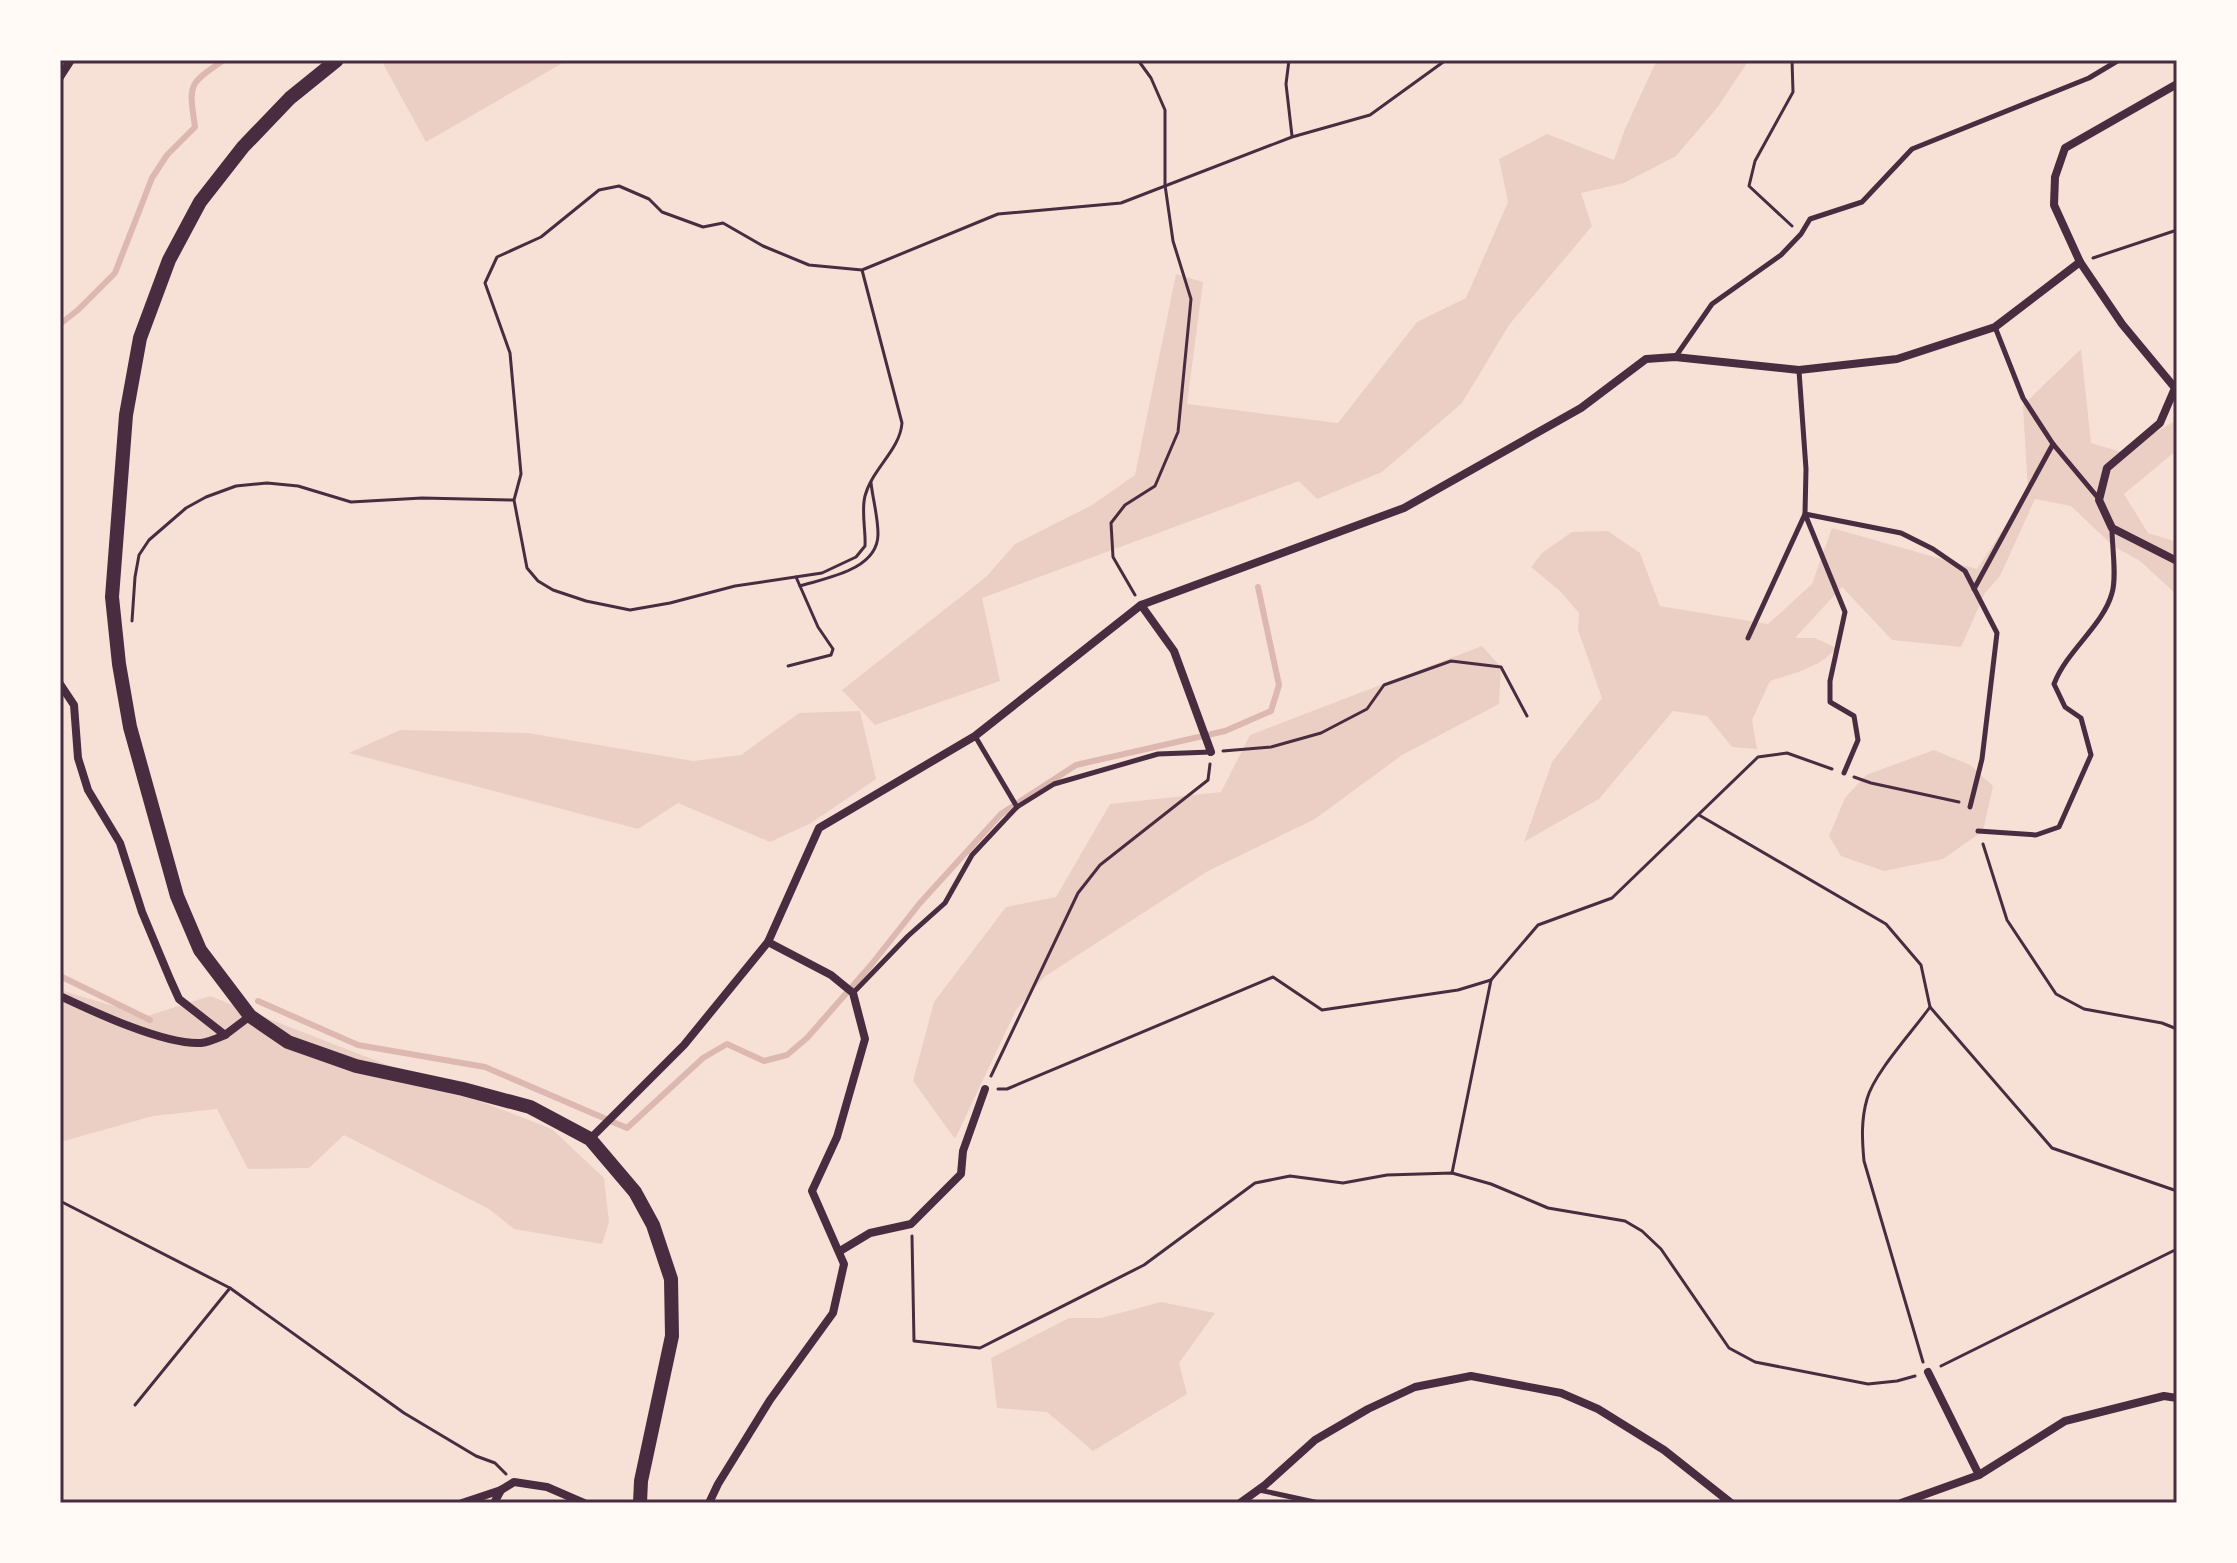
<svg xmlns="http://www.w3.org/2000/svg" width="2237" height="1563" viewBox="0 0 2237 1563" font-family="Mulish,sans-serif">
  <rect width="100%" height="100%" fill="#f7e1d7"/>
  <g fill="#ebcfc5">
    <polygon points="381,60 568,60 426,142"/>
    <polygon points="1660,60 1749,60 1717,108 1676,156 1624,183 1581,193 1592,226 1509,325 1462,403 1382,472 1317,499 1299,481 982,598 1000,681 875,725 842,690 986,577 1015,544 1092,505 1135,475 1176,274 1203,282 1187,404 1338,423 1417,322 1466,298 1508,202 1499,159 1547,134 1614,160 1625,129 1654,66"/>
    <path d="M2081 349 2091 443 2121 452 2177 420V450L2124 494 2148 533 2177 542V595L2140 561 2113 546 2071 506 2035 499 2000 576 1985 593 1961 647 1892 640 1842 587 1795 638H1815L1836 648C1820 668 1794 673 1770 681L1752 720 1757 749 1732 747 1707 716 1673 711 1599 799 1524 842 1552 762 1602 698 1578 630 1579 613 1560 591 1531 567 1542 553 1572 532 1608 531 1640 553 1660 606 1768 624 1812 584 1832 528 1977 569 2028 492 2023 405Z"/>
    <polygon points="1482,646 1501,667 1499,704 1402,755 1315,819 1208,871 1044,977 1016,1010 955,1139 913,1081 934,1002 1006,907 1056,897 1110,804 1221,792 1250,735"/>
    <polygon points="860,711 876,779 811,823 770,842 678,803 638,829 349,753 400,730 528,733 693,761 741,755 799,713"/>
    <polygon points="1934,750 1970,765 1993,786 1983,831 1943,859 1884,871 1841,856 1829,836 1845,798 1866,775"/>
    <polygon points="60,990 147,1016 210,996 552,1129 604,1178 609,1222 602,1244 514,1229 489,1209 344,1135 309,1168 248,1169 217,1109 153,1116 64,1141 60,1139"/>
    <polygon points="1161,1302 1215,1313 1179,1363 1187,1394 1093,1451 1047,1412 997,1408 991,1358 1069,1318 1101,1318"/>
  </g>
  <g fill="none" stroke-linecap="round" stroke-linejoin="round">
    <g stroke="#dcb8b0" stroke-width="6">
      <path d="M60 324 78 310 115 273 152 178 167 155 195 127C189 84 187 85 224 60"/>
      <polyline points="60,976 150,1020"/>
      <polyline points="258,1001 358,1045 485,1067 627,1128 703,1058 727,1044 764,1061 787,1055 807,1038 871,965 920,903 1001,814 1076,765 1225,731 1271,711 1279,685 1258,587"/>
    </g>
    <g stroke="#4a2c40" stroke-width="3">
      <polyline points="1289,60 1286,84 1292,136"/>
      <polyline points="1792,60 1793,92 1755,161 1749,186 1792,226"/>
      <polyline points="2093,258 2177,230"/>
      <path d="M862 270 902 423C900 450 872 469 865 496 861 511 866 531 865 546L856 557 822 573 735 586 670 603 630 610 586 601 553 590 538 581 527 568 514 500 521 474 510 353 485 283 497 257 541 237 599 190 619 186 649 199 662 212 703 227 723 223 763 246 809 265 862 270 998 214 1121 203 1292 137 1370 115 1446 60"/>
      <path d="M800 586C826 578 878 570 878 534 878 517 873 500 871 483"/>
      <polyline points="1135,595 1113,557 1111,523 1125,505 1155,486 1178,432 1191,299 1173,241 1165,185 1165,110 1151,78 1138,60"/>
      <polyline points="132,621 135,577 139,555 149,540 186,508 206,497 236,486 267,483 298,486 351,502 422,498 513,500"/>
      <polyline points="788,666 831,655 833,649 818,627 796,577"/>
      <polyline points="1223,751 1271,747 1321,733 1367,709 1384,685 1451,661 1501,667 1527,716"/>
      <polyline points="1854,777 1871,783 1959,802"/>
      <polyline points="1699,815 1886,924 1921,965 1930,1007 2052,1148 2177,1191"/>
      <polyline points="1983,844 2007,920 2056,994 2084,1009 2162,1023 2177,1029"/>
      <polyline points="991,1076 1078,893 1100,865 1208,780 1210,764"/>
      <polyline points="998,1089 1007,1089 1273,977 1322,1010 1458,990 1491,980"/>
      <polyline points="1452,1173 1491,980 1538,925 1612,898 1758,757 1787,753 1832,769"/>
      <polyline points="60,1201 230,1288 404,1413 476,1456 495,1463 506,1474"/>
      <polyline points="912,1236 914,1341 980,1348 1144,1265 1255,1183 1290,1176 1343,1183 1387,1175 1452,1173 1491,1184 1548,1208 1625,1221 1642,1231 1661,1249 1729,1348 1755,1362 1868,1384 1897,1381 1915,1376"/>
      <path d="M1923 1362 1864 1161C1862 1140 1861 1120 1867 1099 1874 1073 1913 1031 1930 1007"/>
      <polyline points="1941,1366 2177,1249"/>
      <polyline points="135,1405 230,1288"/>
    </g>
    <g stroke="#4a2c40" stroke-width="5">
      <polyline points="1995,327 2023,398 2053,444 2099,499"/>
      <polyline points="1676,356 1712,304 1781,255 1801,234 1810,219 1862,202 1912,149 2089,78 2119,60"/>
      <polyline points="1974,589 2053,444"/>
      <polyline points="1748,638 1805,514 1806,469 1799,371"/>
      <polyline points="975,736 1017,807"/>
      <polyline points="1844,773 1858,740 1854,716 1830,702 1830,681 1845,612 1805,514 1901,533 1933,549 1965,571 1997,633 1982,759 1970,807"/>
      <path d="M1978 831 2036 835 2059 827 2091 755 2081 718 2065 707 2054 684C2067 650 2103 626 2112 593 2117 577 2112 547 2112 529"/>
      <polyline points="853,993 908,936 945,903 972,855 1017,807 1054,784 1158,754 1211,752"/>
      <polyline points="1259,1490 1319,1503"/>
    </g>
    <g stroke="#4a2c40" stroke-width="8">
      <polyline points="60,77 71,60"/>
      <polyline points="2177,84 2065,148 2055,177 2054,205 2080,262 2122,324 2175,388 2160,423 2107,468 2099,500 2112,528 2177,561"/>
      <polyline points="1141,605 1174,651 1211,752"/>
      <polyline points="60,684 74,705 78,758 88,790 120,843 142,912 170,979 179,999 225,1035 250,1016"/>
      <path d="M60 996C94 1012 164 1045 201 1043 209 1042 218 1038 225 1035"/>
      <polyline points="590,1139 684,1045 768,942 819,828 975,736 1141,605 1404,508 1581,408 1646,359 1675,357 1799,370 1897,359 1995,327 2080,262"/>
      <polyline points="840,1251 870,1233 911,1224 961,1174 963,1151 985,1089"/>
      <polyline points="1928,1372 1979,1475"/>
      <polyline points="462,1503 501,1490 514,1482 547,1487 584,1503"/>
      <polyline points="494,1503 501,1490"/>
      <polyline points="709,1503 718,1484 770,1400 833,1313 844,1264 812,1191 837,1137 865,1039 853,993 831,975 768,942"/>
      <polyline points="1240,1503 1265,1485 1315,1440 1368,1409 1415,1387 1471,1376 1561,1393 1598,1409 1664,1450 1731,1503"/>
      <polyline points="1901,1503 1979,1475 2065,1421 2164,1396 2177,1398"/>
    </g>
    <polyline stroke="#4a2c40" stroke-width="14" points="337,60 290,98 243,147 200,202 169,260 140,338 126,415 112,597 119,664 130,727 177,896 200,950 250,1016 288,1042 356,1066 463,1089 530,1107 590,1139 635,1192 653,1225 671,1279 672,1336 641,1481 640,1503"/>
  </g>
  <rect width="2237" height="1563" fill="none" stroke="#fffaf5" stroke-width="124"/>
  <rect x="62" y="62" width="2113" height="1439" fill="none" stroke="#4a2c40" stroke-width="3"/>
</svg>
